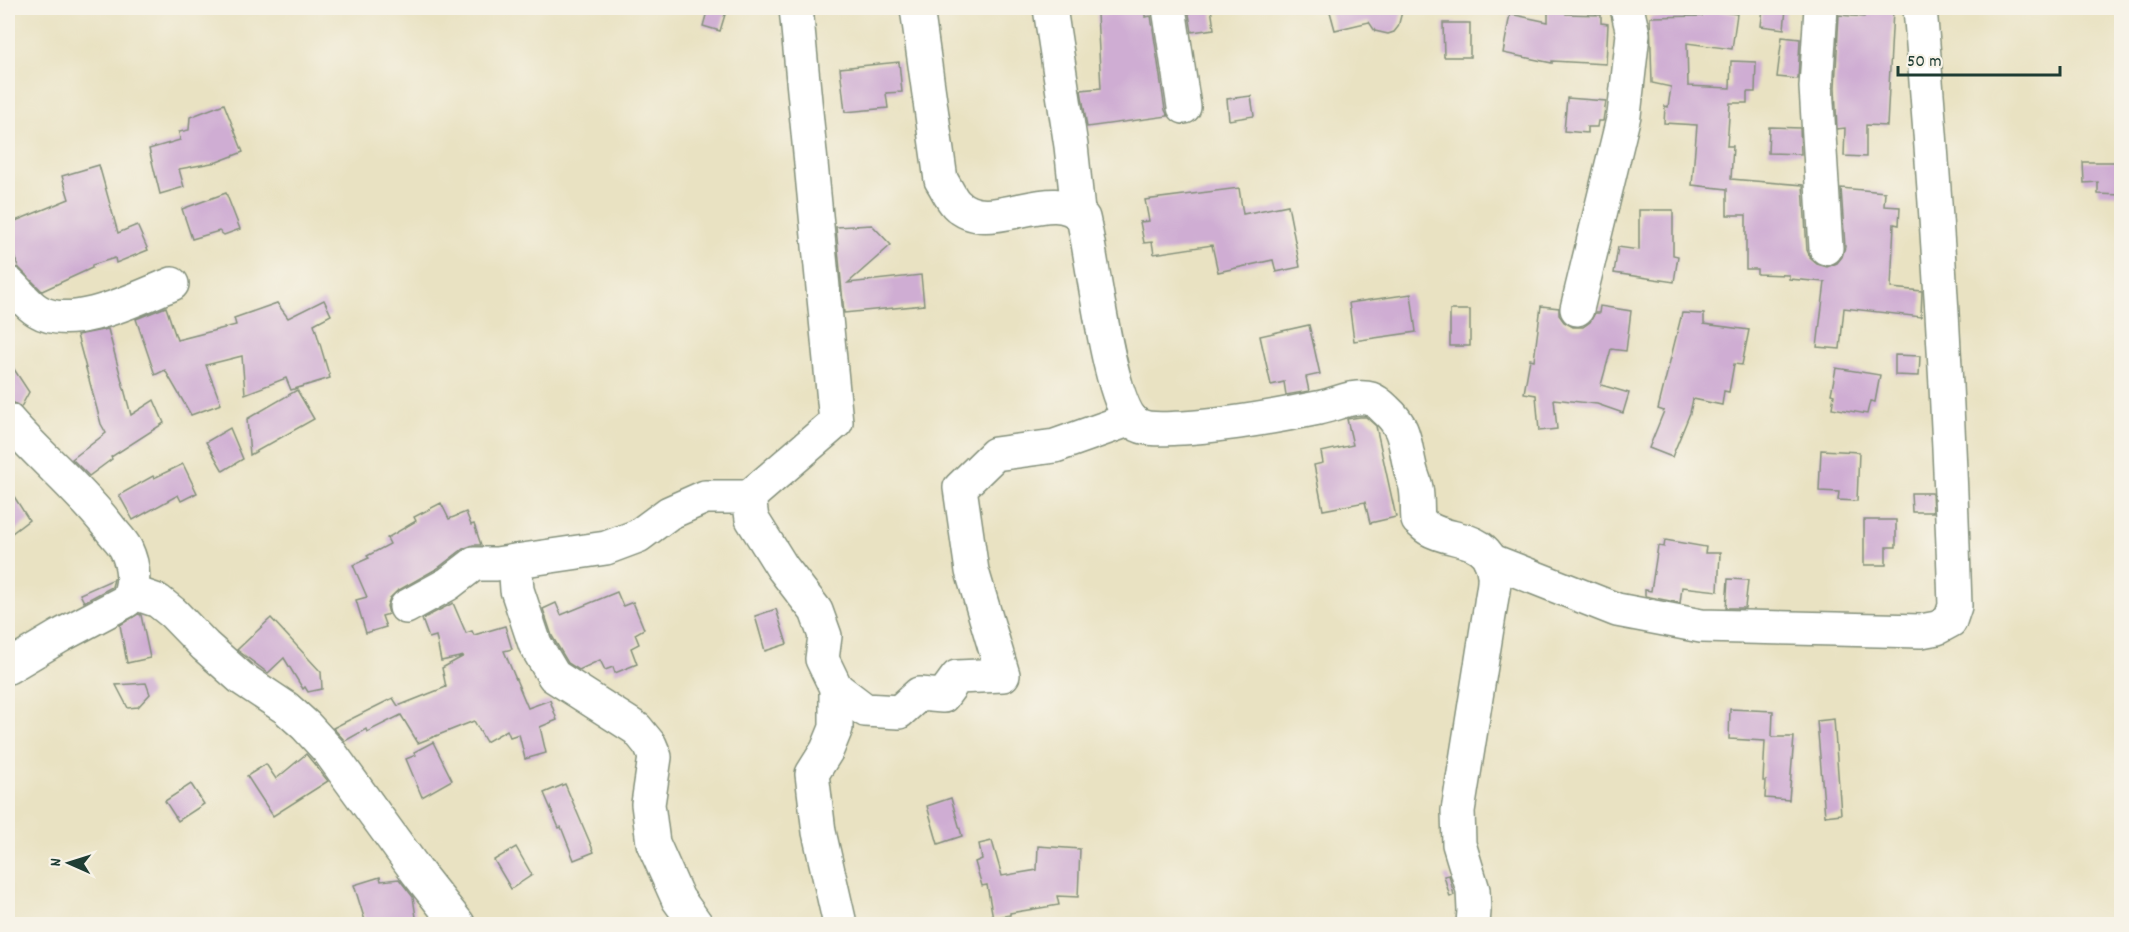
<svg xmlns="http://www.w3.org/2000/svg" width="2129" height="932" viewBox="0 0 2129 932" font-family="Dekko,sans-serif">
  <rect width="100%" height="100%" fill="#f7f3e8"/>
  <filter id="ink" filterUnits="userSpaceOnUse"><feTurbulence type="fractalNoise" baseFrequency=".0167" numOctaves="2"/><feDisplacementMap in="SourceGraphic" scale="12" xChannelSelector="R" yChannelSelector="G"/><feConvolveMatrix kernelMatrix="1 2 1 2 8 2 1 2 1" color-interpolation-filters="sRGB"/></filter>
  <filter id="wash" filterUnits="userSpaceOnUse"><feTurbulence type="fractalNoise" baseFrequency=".008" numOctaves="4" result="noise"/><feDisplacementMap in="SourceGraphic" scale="24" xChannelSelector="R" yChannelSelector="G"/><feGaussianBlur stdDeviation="1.35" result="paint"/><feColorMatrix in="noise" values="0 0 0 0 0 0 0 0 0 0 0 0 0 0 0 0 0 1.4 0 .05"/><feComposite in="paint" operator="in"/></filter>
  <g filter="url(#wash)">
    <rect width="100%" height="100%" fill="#e9e2c2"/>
    <g id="blocks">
      <g fill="#cfadd3">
        <polygon points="708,8 727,8 720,31 703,26"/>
        <polygon points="1188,8 1211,8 1214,29 1192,32"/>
        <polygon points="1329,8 1403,8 1398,27 1394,32 1388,34 1375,31 1369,22 1335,30"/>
        <polygon points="1548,8 1565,8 1566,14 1601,15 1601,23 1608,24 1606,64 1552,61 1552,63 1503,53 1510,14 1548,22"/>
        <polygon points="1763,8 1786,9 1784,29 1761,26"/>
        <polygon points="1703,9 1737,14 1732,49 1687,43 1688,86 1730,88 1731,61 1756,62 1755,92 1747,92 1747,103 1730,103 1727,146 1733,146 1731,179 1803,185 1807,250 1811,259 1817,264 1827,267 1837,263 1842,257 1845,247 1841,188 1885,192 1884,206 1900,207 1899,225 1894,224 1891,288 1922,291 1921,317 1844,308 1840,349 1817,347 1825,282 1789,279 1789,275 1757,274 1757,269 1746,269 1746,215 1727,215 1727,189 1692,185 1697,125 1664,123 1665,106 1668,107 1671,87 1652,83 1650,17 1702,16"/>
        <polygon points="1864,9 1893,10 1887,126 1866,125 1866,157 1844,156 1845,128 1837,129 1835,87 1839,15 1864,17"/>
        <polygon points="1145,11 1145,17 1151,16 1165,110 1168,116 1087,127 1081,90 1101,88 1097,14"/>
        <polygon points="1443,23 1470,23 1470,57 1444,57"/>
        <polygon points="1782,37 1800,39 1798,79 1777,77"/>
        <polygon points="899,62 902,92 886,93 888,108 845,112 840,68"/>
        <polygon points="1251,96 1254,116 1229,120 1227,99"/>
        <polygon points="1567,98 1606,101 1603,121 1598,121 1597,127 1587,127 1587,133 1564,131"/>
        <polygon points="224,104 243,152 217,162 179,169 184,187 160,194 149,149 180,140 179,132 189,130 190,117"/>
        <polygon points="1769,127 1800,128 1801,154 1768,153"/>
        <polygon points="2083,162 2121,162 2121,195 2098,194 2098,182 2084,183"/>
        <polygon points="99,165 118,233 137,225 148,250 116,263 115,258 92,265 92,268 42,291 19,268 8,242 8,224 69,199 62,176"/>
        <polygon points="1239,188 1243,214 1288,205 1300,267 1276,272 1273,260 1218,272 1212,245 1154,254 1152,242 1144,243 1140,222 1149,221 1145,200"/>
        <polygon points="226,193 240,229 224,235 219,231 192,239 182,209"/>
        <polygon points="1639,210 1673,210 1673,255 1678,256 1674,282 1614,273 1618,247 1639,250"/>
        <polygon points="872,225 891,245 848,283 921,275 924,305 844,313 836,227"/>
        <polygon points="1411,294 1416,332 1354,341 1349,303"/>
        <polygon points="324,300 331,315 314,324 330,378 291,390 286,378 245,394 242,356 206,365 221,404 191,415 165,370 155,375 136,319 166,307 177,340 236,325 234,318 277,303 288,318"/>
        <polygon points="1541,306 1559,308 1559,315 1564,322 1573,327 1583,327 1590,322 1595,313 1599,313 1600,306 1631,311 1626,351 1611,349 1601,385 1629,393 1623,413 1597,404 1554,399 1557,429 1539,431 1536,395 1524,393 1530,359 1534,360"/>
        <rect x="1450" y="310" width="20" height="36"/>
        <polygon points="1682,313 1704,314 1704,324 1749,330 1742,365 1734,364 1729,392 1724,391 1722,405 1693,399 1690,413 1672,457 1649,448 1664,411 1658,409"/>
        <polygon points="1309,325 1320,374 1306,377 1309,391 1286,395 1284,382 1271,385 1260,336"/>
        <polygon points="108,329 131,415 154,400 164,423 111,457 112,459 89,476 72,459 106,433 101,424 77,335"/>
        <polygon points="1895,355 1920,356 1919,376 1895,375"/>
        <polygon points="8,360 29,392 21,407 12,402 8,396"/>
        <polygon points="1836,368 1880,375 1875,402 1870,401 1867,414 1832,408 1834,395 1831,394"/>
        <polygon points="297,390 314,419 250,455 247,419"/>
        <polygon points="1360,417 1366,417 1376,426 1396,517 1370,523 1365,502 1323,510 1314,465 1323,463 1321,452 1353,445 1347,419"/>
        <polygon points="230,428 243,459 223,471 206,442"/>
        <polygon points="1821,450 1859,452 1857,501 1838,500 1839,492 1819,491"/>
        <polygon points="183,464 197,493 181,501 178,495 133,520 119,495 153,476 154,478"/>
        <polygon points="8,487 29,520 8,536"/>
        <polygon points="1911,493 1932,493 1933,512 1912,512"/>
        <polygon points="441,503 449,519 466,512 471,525 474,524 481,545 473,545 463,549 438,568 397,591 390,598 387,606 389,614 382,616 386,627 366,633 356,600 367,597 353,565 369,558 367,556 390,544 387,538 416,521 414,517"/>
        <polygon points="1864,520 1896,520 1896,547 1886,547 1886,565 1864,565"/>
        <polygon points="1665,540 1706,547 1705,553 1720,553 1718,591 1682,587 1680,603 1645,596 1645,590 1651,591 1658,546 1664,547"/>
        <polygon points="114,579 112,587 84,602 80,594"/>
        <polygon points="1728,579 1748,580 1745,608 1726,608"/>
        <polygon points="617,592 623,606 633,602 644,629 635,634 639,644 631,648 637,664 615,673 613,667 605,670 600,660 579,670 568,663 552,636 543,609 556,603 561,615"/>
        <polygon points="453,603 466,633 472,631 474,635 505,626 512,649 504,651 528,708 550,700 557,720 540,727 546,753 525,759 519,734 510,737 507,730 486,742 474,721 418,743 401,715 367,732 366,729 345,741 333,728 393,698 398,706 446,687 442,668 464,656 441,661 436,636 429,638 422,619"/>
        <polygon points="776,609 787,644 765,651 755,616"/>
        <polygon points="138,614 141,615 150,658 127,663 120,625"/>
        <polygon points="271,618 321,672 322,689 308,692 305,687 303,689 284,658 268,673 237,650"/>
        <polygon points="146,683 150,694 138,707 128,708 116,685"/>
        <polygon points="1730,709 1773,711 1772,737 1794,737 1789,800 1765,798 1766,781 1763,781 1765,741 1729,739"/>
        <polygon points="1834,719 1841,814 1825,816 1817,721"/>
        <polygon points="433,742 452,780 422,797 406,759 416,755 414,752"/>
        <polygon points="306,754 328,781 273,816 247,776 266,764 276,779"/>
        <polygon points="191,784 204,804 178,821 165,801"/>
        <polygon points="565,784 594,852 574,860 561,827 559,828 544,793"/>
        <polygon points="951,798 962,836 938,844 927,806"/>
        <polygon points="992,841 1002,876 1037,870 1038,846 1080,849 1078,897 1057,896 1059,905 1010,913 1010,915 993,918 987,885 982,886 975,862 982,859 979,844"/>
        <polygon points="516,847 532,875 511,889 494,860"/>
        <polygon points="1449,875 1454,895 1450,897 1444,876"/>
        <polygon points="380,877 381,881 399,879 413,897 417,924 366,924 354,885"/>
      </g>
    </g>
  </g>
  <g filter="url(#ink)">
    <use href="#blocks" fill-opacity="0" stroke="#84907b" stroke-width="1.5"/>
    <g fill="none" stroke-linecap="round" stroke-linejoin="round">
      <g stroke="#84907b" stroke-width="36">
        <g id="minor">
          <path d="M917 8 941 180C946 187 950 198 956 204 989 238 1053 182 1083 218 1093 257 1108 403 1135 423 1147 432 1169 428 1183 428 1228 425 1274 417 1318 408 1334 405 1355 394 1371 399 1377 401 1382 406 1386 410 1406 428 1404 442 1410 467 1411 474 1415 481 1416 488 1418 499 1417 510 1418 520 1422 523 1425 527 1429 529 1452 543 1490 534 1494 575 1495 584 1492 594 1491 603L1458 811 1459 844 1473 890 1474 911 1473 924"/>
          <polyline points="1050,8 1071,146 1078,211"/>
          <polyline points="1169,8 1184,107"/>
          <polyline points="1821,8 1816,87 1826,248"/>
          <path d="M8 283C18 291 26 304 38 311 72 332 139 297 172 284"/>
          <polyline points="1577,309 1624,115 1633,34 1627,8"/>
          <path d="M8 420C40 457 79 488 109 527 114 534 122 541 126 549 134 566 136 586 126 601L60 636 8 667"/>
          <polyline points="749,497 836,422 796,8"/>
          <path d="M1490 560 1617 610 1701 626 1921 631 1937 628 1950 621 1955 606C1949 406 1937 207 1920 8"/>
          <polyline points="515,561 517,590 535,644 554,676 637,729 650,745 655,757 648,804 653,843 678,899 696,924"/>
          <polyline points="132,592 158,601 173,613 205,646 241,678 286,708 306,726 329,751 417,872 458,924"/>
          <polyline points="406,607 448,584 474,564 496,564 606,548 638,536 669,513 705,497 749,497 752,519 782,567 816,611 825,636 822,659 836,688 836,728 827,750 812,774 819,832 840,924"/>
          <polyline points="836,688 865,710 899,712 919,694 943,696 957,677 1003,675 972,571 960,488 995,454 1055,446 1131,419"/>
        </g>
      </g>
      <use href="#minor" stroke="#fff" stroke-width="33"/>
    </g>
  </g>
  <rect width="2129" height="932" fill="none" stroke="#f7f3e8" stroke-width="30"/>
  <g transform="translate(69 863) rotate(273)" stroke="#f7f3e8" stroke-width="4.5" paint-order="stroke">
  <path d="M0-4.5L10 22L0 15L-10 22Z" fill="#1f3d34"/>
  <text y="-9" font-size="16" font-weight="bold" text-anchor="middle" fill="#1f3d34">N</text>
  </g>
  <path d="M1898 66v9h162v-9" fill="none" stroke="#1f3d34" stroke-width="3"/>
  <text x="1907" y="66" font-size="18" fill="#1f3d34" stroke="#f7f3e8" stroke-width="4.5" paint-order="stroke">50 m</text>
</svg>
